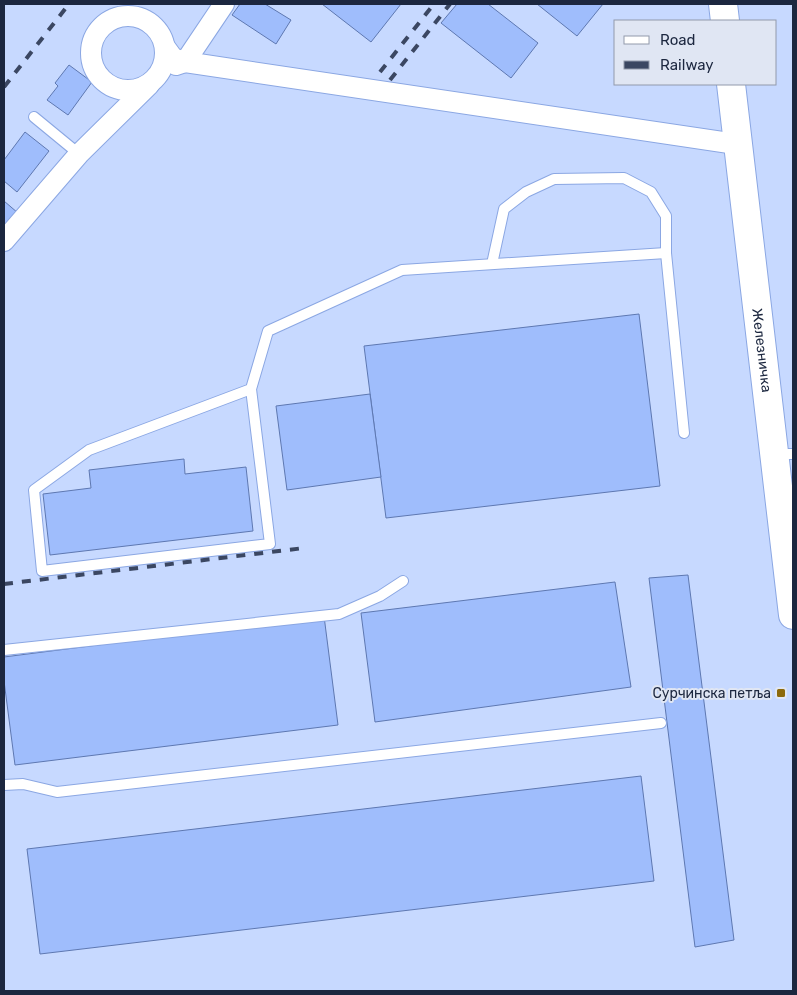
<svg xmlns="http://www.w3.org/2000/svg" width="797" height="995" viewBox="0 0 797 995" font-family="Rubik,sans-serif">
  <rect width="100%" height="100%" fill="#c7d9ff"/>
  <g fill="#9fbdfc" stroke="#5e78b1">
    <polygon points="240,4 265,4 291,20 276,44 232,15"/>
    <polygon points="322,4 401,4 371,42"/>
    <polygon points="457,4 488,4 538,43 511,78 441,23"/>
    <polygon points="537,4 603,4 577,36"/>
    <polygon points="69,65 92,82 68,115 47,100 58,86 55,83"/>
    <polygon points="25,132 49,151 17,192 4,181 4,160"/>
    <polygon points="4,201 18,213 4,231"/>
    <polygon points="639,314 660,486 386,518 364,346"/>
    <polygon points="370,394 381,477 287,490 276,406"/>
    <polygon points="184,459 185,474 246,467 253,531 50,555 43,494 91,488 89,470"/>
    <polygon points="688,575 734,940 695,947 649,578"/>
    <polygon points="615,582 631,687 375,722 361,613"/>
    <polygon points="324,616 338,725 15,765 4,681 4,657"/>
    <polygon points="641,776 654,881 40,954 27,849"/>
  </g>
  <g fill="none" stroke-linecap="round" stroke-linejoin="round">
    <g stroke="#8ba7e3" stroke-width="12">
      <g id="service">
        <polyline points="34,117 79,154"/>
        <polyline points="492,264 504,209 526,192 554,179 624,178 651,192 666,216 666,253 684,433"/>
        <polyline points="251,389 89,450 34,490 42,571 270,544 251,389 268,331 402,270 666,253"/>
        <polyline points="775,454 793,454"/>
        <polyline points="4,650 339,614 380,596 403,581"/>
        <polyline points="4,785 23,784 57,792 661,723"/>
      </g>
    </g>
    <g stroke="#8ba7e3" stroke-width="22">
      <g id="minor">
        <circle cx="128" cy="53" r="37"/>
        <polyline points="165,47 173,58 185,62 736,144"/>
        <polyline points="176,65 185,62 224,4"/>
        <polyline points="4,241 79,154 149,85"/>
      </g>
    </g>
    <g stroke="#8ba7e3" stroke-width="30">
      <g id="secondary">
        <polyline points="723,4 725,21"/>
        <path id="s1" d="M731 84 793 615"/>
      </g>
    </g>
    <use href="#service" stroke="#fff" stroke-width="10"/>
    <use href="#minor" stroke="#fff" stroke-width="20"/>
    <use href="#secondary" stroke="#fff" stroke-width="28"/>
    <g stroke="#3b4762" stroke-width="4" stroke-dasharray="9 9" stroke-linecap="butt">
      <polyline points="380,72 434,4"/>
      <polyline points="390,80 450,4"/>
      <polyline points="4,87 69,4"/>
      <polyline points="4,584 304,548"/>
    </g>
  </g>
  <rect fill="#8c690a" stroke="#e0e6f3" stroke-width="2" x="776" y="688" width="10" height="10" rx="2.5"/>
  <g text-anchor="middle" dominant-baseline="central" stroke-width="4" stroke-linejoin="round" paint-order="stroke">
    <g font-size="14" fill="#1c273f" stroke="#e0e6f3">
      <text stroke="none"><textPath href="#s1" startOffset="268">Железничка</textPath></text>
    </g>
    <g font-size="14" fill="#1c273f" stroke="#e0e6f3" text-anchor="end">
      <text x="771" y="693">Сурчинска петља</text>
    </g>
  </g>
  <rect width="797" height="995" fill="none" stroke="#1c273f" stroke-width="10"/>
  <rect x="614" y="20" width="162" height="65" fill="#e0e6f3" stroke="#929aab"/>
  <rect x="624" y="36" width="25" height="8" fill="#ffffff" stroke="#929aab"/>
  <text x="660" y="45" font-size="15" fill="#1c273f">Road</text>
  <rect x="624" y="61" width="25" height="8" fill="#3b4762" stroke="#929aab"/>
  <text x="660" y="70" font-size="15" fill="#1c273f">Railway</text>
</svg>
